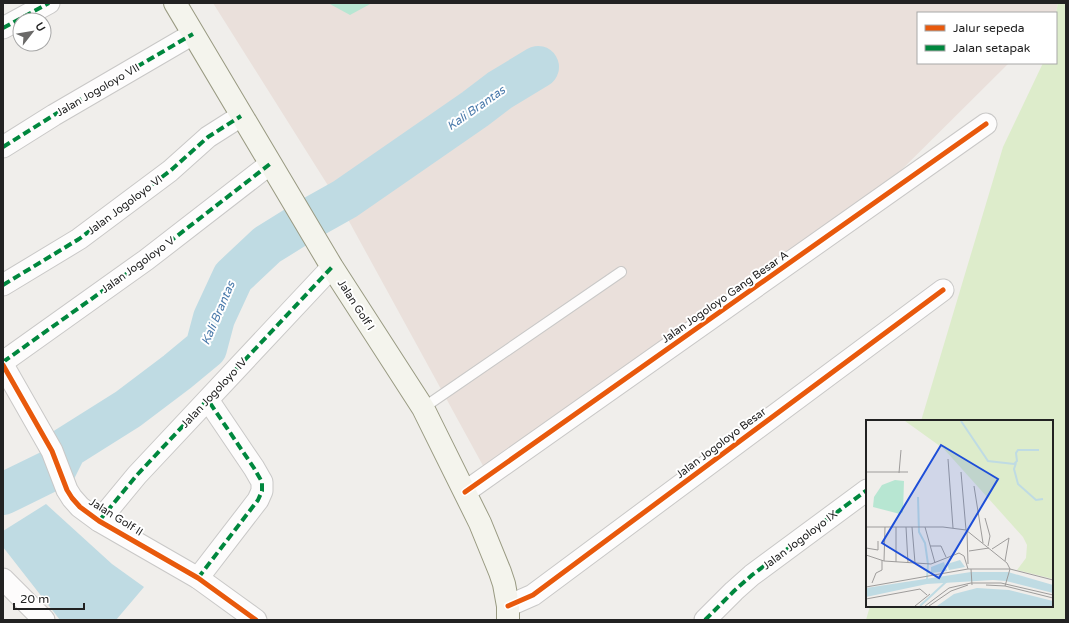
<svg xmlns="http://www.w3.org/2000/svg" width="1069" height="623" viewBox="0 0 1069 623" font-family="'Varela Round',sans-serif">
  <rect width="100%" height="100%" fill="#f0eeeb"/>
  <polygon fill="#eae0db" points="213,3 1058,3 1056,13 918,13 918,63 1011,63 1008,64 849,222 487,473 339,203"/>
  <polygon fill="#ddeccb" points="1058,3 1066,3 1066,620 866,620 870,606 1052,606 1052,421 921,421 1003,147 1043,63 1056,63 1056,13"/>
  <polygon fill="#b7e6d2" points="328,3 372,3 350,15"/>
  <polygon fill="#bfdbe3" points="46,504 112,564 144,587 116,620 60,620 3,547 3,531"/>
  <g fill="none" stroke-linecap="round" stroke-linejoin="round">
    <polyline stroke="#bfdbe3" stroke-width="42" points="3,494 56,468 66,448 128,409 177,372 206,348 214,318 233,277 267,245 304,222 345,199 475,109 500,90 538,67"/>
    <g stroke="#c9c8c7" stroke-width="12">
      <polyline id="service" points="423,408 621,272"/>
    </g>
    <g stroke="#c9c8c7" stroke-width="23">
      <g id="minor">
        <polyline points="3,28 49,3"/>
        <polyline points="3,147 54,115 193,34"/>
        <polyline points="3,285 79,239 170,171 208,137 241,116"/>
        <polyline points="3,362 146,260 270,164"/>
        <polyline points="3,365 52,451 67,490 72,498 80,507 99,521 198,578 256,620"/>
        <polyline points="465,492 986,124"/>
        <polyline points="99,521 137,475 332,267"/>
        <polyline points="198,578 258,500 262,491 262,482 254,468 208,400"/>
        <polyline points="3,579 44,620"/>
        <polyline points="508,606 533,595 943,290"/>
        <polyline points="705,620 734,591 752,575 867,490"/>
      </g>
    </g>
    <g stroke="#999a82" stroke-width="24">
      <polyline id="secondary" points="175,3 332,267 423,408 480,523 500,572 504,584 508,606 508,620"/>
    </g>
    <use href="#service" stroke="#fdfcfc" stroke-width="10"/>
    <use href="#minor" stroke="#fdfcfc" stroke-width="21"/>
    <use href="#secondary" stroke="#f4f4ed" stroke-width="22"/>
    <g stroke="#00873e" stroke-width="4" stroke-dasharray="8 4" stroke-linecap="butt">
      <polyline points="3,28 49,3"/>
      <polyline points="3,147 54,115 193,34"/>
      <polyline points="3,285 79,239 170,171 208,137 241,116"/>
      <polyline points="3,362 146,260 270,164"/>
      <polyline points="99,521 137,475 332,267"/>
      <polyline points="198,578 258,500 262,491 262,482 254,468 208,400"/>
      <polyline points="705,620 734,591 752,575 867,490"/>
    </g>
    <g stroke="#fff" stroke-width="8">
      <g id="cycleway">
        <polyline points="3,365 52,451 67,490 72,498 80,507 99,521 198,578 256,620"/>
        <polyline points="465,492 986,124"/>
        <polyline points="508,606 533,595 943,290"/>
      </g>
    </g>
    <use href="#cycleway" stroke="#e8590c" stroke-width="5"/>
  </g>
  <g text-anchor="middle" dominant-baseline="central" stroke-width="4" stroke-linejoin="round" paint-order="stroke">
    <g font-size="11" fill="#222" stroke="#fff">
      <text transform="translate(98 90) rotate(-30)">Jalan Jogoloyo VII</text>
      <text transform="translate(125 205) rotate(-37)">Jalan Jogoloyo VI</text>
      <text transform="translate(138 265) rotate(-36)">Jalan Jogoloyo V</text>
      <text transform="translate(725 297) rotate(-35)">Jalan Jogoloyo Gang Besar A</text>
      <text transform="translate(356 305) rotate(57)">Jalan Golf I</text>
      <text transform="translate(214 393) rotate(-47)">Jalan Jogoloyo IV</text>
      <text transform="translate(721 443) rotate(-37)">Jalan Jogoloyo Besar</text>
      <text transform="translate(116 517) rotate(32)">Jalan Golf II</text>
      <text transform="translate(800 540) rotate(-37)">Jalan Jogoloyo IX</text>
    </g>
    <g font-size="12" font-style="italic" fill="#4a7aab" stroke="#fff">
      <text transform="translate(476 108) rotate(-35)">Kali Brantas</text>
      <text transform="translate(218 313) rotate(-67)">Kali Brantas</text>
    </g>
  </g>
  <g transform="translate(866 420)">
    <rect width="187" height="187" fill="#f0eeeb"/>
    <path d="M39 1H187V159L151 150 160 138 161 125 157 117 78 29Z" fill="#ddeccb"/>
    <path d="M29 60 38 61 37 92 34 94 7 87 8 77 16 65Z" fill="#b7e6d2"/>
    <path d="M94 140 99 147 83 150 81 144ZM78 142 81 151 65 153V147ZM105 152H142L187 165V173L140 161 127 160 61 164 0 177V168ZM111 168 143 170 187 181V186H71L88 174Z" fill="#bfdbe3"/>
    <path fill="none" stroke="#bfdbe3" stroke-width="2" d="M95 1 122 41 148 44 151 41 150 33 152 30H173M150 43 148 49 152 64 170 80 177 79M52 77 53 112 59 123 62 144 61 159M54 186 82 160"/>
    <path fill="none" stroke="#9e9c9b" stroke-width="1" d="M82 39 87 108M0 52H42M95 52 100 110M33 53 35 30M108 66 117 123M119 98 124 116 122 126M0 107H77L100 110 141 143 144 149 139 166M30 107V142M40 107 42 143M46 107 49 143M59 107 69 143M101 111 102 144M64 126H75L80 137M0 128 12 130V121M126 129 143 118M103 131 123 128M0 135 18 141 65 144 93 133 98 136 102 149M18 141 19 107M139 141 143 118M105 149 106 165M144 149 187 160M6 163 10 153 16 150V140M120 165 139 166 187 178M0 167 102 149H144M0 179 54 169 61 175M49 186 64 174M59 186 83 168 105 163H135L187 175M63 186 85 171 102 165"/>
    <path fill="#1d4ed8" fill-opacity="0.15" stroke="#1d4ed8" stroke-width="2" d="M75 25 132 59 73 158 16 123Z"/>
    <rect width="187" height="187" fill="none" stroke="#222" stroke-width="2"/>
  </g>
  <rect width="1069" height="623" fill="none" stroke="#222222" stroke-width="8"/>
  <rect x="917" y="12" width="140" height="52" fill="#ffffff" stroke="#a7a7a7"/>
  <rect x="925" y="25" width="20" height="6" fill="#e8590c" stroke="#a7a7a7"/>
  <text x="953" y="32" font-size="12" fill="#222222">Jalur sepeda</text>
  <rect x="925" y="45" width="20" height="6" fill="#00873e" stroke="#a7a7a7"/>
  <text x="953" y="52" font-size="12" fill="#222222">Jalan setapak</text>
  <g transform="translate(32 32) rotate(59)"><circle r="19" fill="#ffffff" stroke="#a7a7a7"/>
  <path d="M0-3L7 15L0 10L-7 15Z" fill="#6a6968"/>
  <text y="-6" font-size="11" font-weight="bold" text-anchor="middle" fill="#222222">U</text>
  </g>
  <path d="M14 603v6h70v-6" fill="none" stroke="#222222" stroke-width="2"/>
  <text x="20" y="603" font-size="12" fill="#222222" stroke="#ffffff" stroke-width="3" paint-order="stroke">20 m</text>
</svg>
